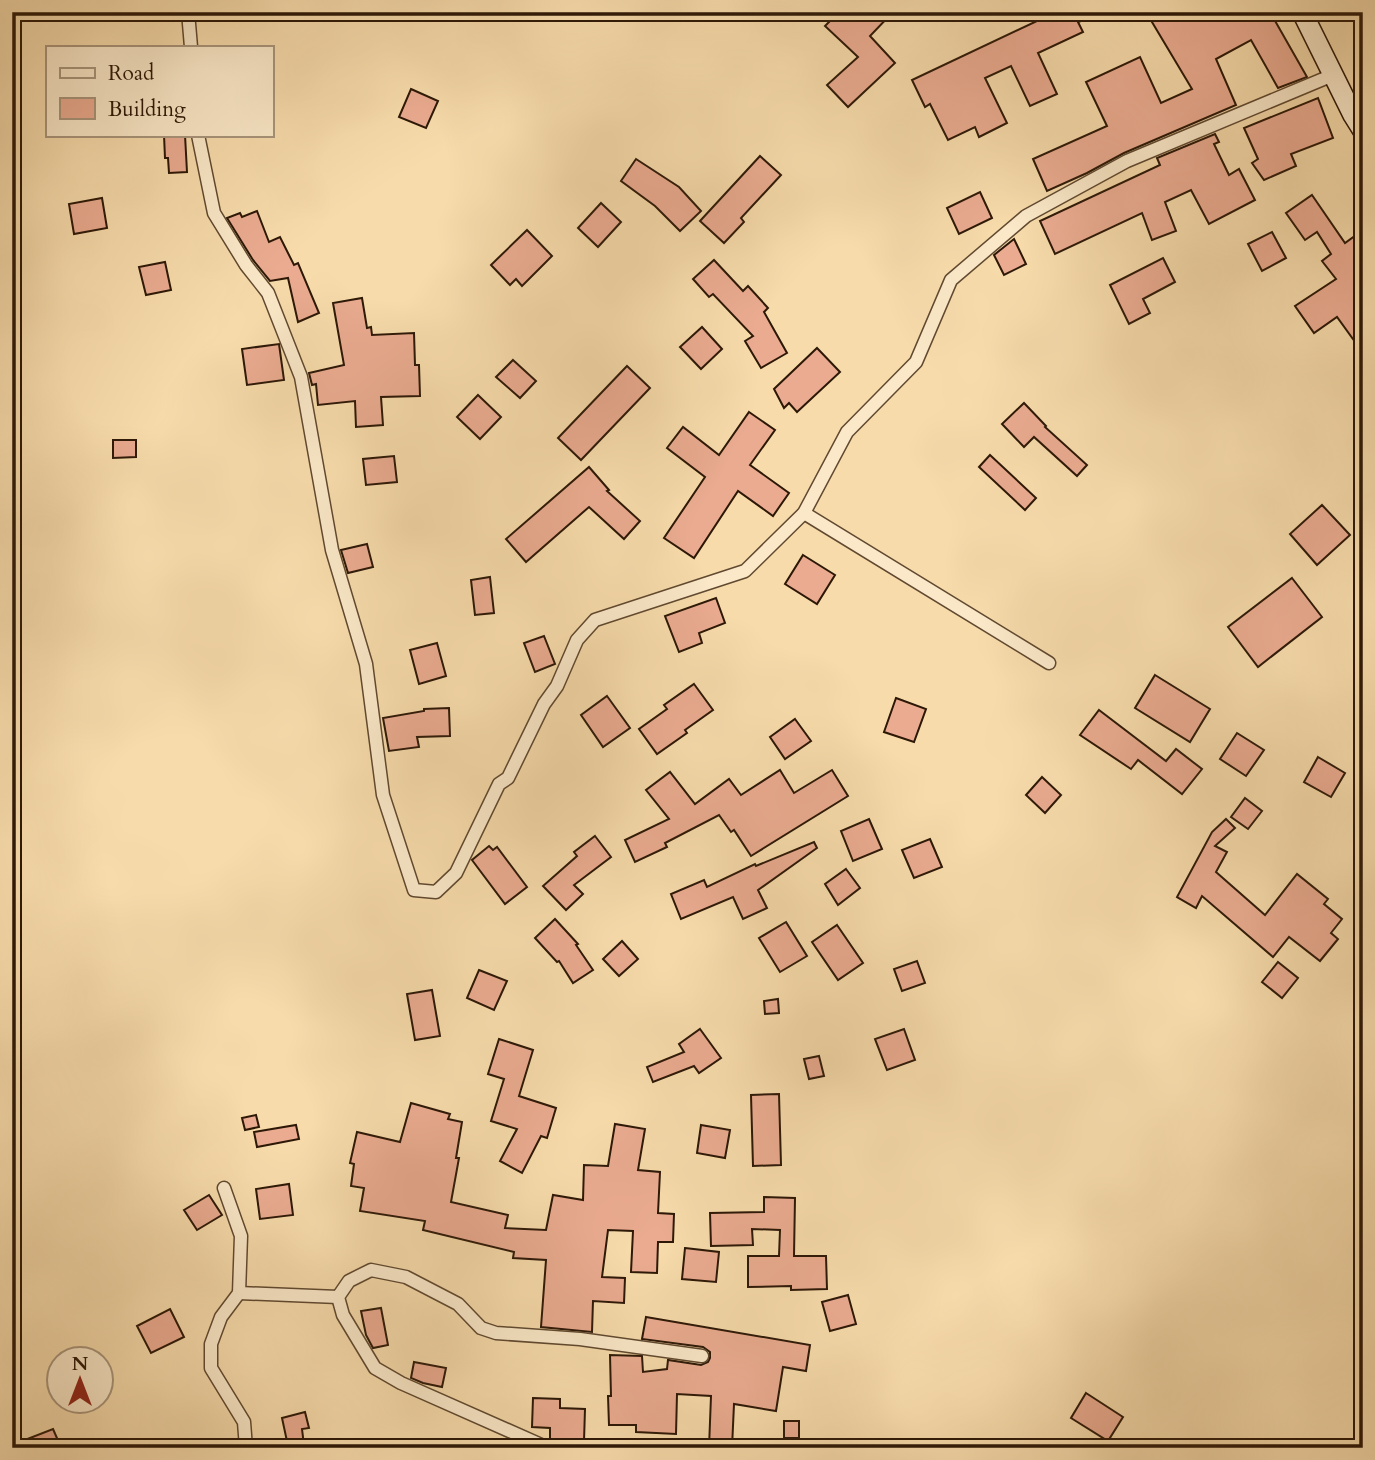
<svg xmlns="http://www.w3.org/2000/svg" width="1375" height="1460" viewBox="0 0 1375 1460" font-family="Cardo,serif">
  <rect width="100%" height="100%" fill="#f7dbab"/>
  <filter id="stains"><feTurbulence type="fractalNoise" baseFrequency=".00286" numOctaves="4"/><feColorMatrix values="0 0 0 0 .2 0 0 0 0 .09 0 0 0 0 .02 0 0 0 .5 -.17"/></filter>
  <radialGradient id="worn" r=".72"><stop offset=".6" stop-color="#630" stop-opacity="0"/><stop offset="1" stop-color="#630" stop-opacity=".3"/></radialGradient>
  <g fill="#eaab90" stroke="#2d1807" stroke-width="2">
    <polygon points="839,12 893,12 870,36 895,63 848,107 827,85 858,57 825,26"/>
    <polygon points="1056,12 1100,12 1101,14 1078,22 1083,32 1038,53 1057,94 1030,106 1011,66 985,78 1007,123 979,137 975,127 948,140 930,104 925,107 912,80"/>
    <polygon points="1146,12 1270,12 1307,77 1278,88 1251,40 1216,59 1236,105 1124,153 1087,173 1047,191 1033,159 1107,126 1086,82 1140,57 1161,103 1192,89"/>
    <polygon points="411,89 438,101 426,128 399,117"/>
    <polygon points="1318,98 1333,138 1291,154 1296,166 1264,180 1252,163 1258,159 1244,128"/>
    <polygon points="1215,134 1219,142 1214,144 1229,175 1239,169 1255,200 1209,224 1191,190 1165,202 1176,231 1152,240 1142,213 1055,254 1040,221 1160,165 1157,158"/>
    <polygon points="164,135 185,135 187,172 169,173 168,158 165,158"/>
    <polygon points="760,156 781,175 741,218 744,222 724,243 700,221"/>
    <polygon points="636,159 679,187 701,211 680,231 655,206 621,181"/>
    <polygon points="980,192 992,218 959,234 947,208"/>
    <polygon points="1312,195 1345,243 1363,230 1363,353 1337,317 1314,333 1295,306 1336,279 1322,261 1331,254 1317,232 1305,240 1286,213"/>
    <polygon points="102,198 107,228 74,234 69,204"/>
    <polygon points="601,203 621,222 598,247 578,228"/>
    <polygon points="257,211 269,242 280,237 294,265 298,263 319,313 298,322 288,278 270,281 253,260 227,218 240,213 242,217"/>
    <polygon points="527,230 552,256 522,286 516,279 510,285 491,265"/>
    <polygon points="1272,232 1286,258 1262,271 1248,244"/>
    <polygon points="1014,239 1026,264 1004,275 994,255"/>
    <polygon points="1163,258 1175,282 1143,299 1150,313 1129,324 1110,285"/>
    <polygon points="714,260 743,291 748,286 768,308 764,312 787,353 761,368 745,341 753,336 713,294 709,297 693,279"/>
    <polygon points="165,262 171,290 146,295 139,267"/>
    <polygon points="362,298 367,328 371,327 372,335 414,333 415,365 419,365 420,396 381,397 383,425 356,427 355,401 318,405 316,384 312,385 309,373 344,365 333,303"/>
    <polygon points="702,327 722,349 701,369 680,347"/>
    <polygon points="279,344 284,380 247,385 242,349"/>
    <polygon points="817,348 840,372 797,412 789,403 784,408 774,389"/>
    <polygon points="513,360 536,381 520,398 496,377"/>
    <polygon points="627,366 650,388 581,460 558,438"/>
    <polygon points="478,395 501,417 480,439 457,417"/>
    <polygon points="1024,403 1046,426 1045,427 1087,465 1077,476 1034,437 1024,447 1002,424"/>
    <polygon points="749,412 775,430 750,465 789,493 773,516 738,491 694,558 664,538 705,477 667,448 683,427 719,455"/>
    <polygon points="113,440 136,440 136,457 113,458"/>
    <polygon points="990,455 1036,498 1025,510 979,467"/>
    <polygon points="394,456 397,482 366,485 363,459"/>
    <polygon points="589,467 609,490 607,491 640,521 624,539 589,507 526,562 506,539"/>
    <polygon points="1322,505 1350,535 1317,565 1290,534"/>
    <polygon points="367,544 373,567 348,573 341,550"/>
    <polygon points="803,555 835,575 817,604 785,584"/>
    <polygon points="490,577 494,613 475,615 471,580"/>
    <polygon points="1292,578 1322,617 1258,667 1228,627"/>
    <polygon points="716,598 725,623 699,633 702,643 679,652 665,616"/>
    <polygon points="544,636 555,664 535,672 524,643"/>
    <polygon points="437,643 446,676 419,684 410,650"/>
    <polygon points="1155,675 1210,709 1190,742 1135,708"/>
    <polygon points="694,684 713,710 685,730 687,733 657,754 639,729 667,709 664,705"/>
    <polygon points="607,696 630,728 603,747 581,715"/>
    <polygon points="896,698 926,709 914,742 884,732"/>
    <polygon points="449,708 450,736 417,737 419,747 389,751 383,718 424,711 424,709"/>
    <polygon points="1099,710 1166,761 1176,749 1202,769 1182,794 1138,760 1131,769 1080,735"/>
    <polygon points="795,719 811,741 785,759 770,737"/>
    <polygon points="1237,733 1264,750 1246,776 1220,759"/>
    <polygon points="1318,757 1345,773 1331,797 1304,782"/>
    <polygon points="780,770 794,793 832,770 848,796 751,856 734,830 731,832 719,815 665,843 667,847 635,862 625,840 669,819 646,790 670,772 695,804 729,779 741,795"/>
    <polygon points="1042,777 1061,795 1045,813 1026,795"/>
    <polygon points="1245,798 1262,811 1248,829 1231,817"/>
    <polygon points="869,819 882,849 853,861 841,831"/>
    <polygon points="1226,819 1235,828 1215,846 1227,852 1216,872 1265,915 1297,874 1328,899 1324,904 1342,919 1331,933 1338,939 1320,961 1289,937 1273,957 1202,896 1196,908 1177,897 1212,832"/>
    <polygon points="595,836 611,857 574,885 583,894 566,910 543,886 577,856 574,852"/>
    <polygon points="930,839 942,867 914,878 902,850"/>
    <polygon points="814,842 817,848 758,890 767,908 743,919 733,897 681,919 671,894 704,880 707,887 755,864 756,866"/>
    <polygon points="489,846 493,850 497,847 527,887 505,904 472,860"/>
    <polygon points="846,869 860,888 838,905 825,884"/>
    <polygon points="555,919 578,944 576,945 593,970 573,983 559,961 557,962 535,938"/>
    <polygon points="786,922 807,956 780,972 759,938"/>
    <polygon points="837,925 863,963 838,980 812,942"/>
    <polygon points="622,941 638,959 619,976 603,959"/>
    <polygon points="917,961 925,983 902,991 894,969"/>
    <polygon points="1278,962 1298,978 1282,998 1262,982"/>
    <polygon points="479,970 507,981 494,1010 467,998"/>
    <polygon points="432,990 440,1036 415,1040 407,994"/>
    <polygon points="778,999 779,1013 765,1014 764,1001"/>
    <polygon points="700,1029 721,1058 699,1073 694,1066 653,1082 647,1067 684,1052 679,1044"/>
    <polygon points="904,1029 915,1060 887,1070 875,1039"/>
    <polygon points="499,1039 533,1050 519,1096 556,1108 547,1138 541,1136 522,1173 500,1161 517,1129 491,1121 504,1079 488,1074"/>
    <polygon points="819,1056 824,1076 809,1079 804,1059"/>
    <polygon points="779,1094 781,1165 753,1166 751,1095"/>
    <polygon points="411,1103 450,1114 448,1119 462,1122 456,1158 459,1158 451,1202 508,1215 505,1228 546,1230 553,1195 583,1200 584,1165 608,1166 615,1124 645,1129 638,1170 660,1172 658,1213 674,1214 673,1242 658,1242 657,1273 631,1272 633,1231 608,1230 602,1277 625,1278 624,1303 593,1301 592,1332 541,1327 546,1260 513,1258 514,1252 423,1230 425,1221 360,1211 364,1188 351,1186 354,1164 350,1163 357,1132 400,1142"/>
    <polygon points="256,1115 259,1127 245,1130 242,1118"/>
    <polygon points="296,1125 299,1139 257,1147 254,1132"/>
    <polygon points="701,1125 730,1130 725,1158 697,1153"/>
    <polygon points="289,1184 293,1215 260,1219 256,1189"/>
    <polygon points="209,1195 222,1215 197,1230 184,1210"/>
    <polygon points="764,1197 795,1198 794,1256 826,1256 827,1289 791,1290 791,1286 748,1287 748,1256 779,1256 780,1230 752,1229 753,1245 711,1246 710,1213 764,1212"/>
    <polygon points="685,1248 719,1252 716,1282 682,1279"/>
    <polygon points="848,1295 856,1324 830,1331 822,1302"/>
    <polygon points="381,1308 388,1345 373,1348 366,1335 361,1311"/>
    <polygon points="170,1309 184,1337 151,1353 137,1326"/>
    <polygon points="646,1317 810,1345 806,1371 783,1367 776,1411 734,1404 732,1448 709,1448 711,1396 677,1394 676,1434 636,1432 636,1425 609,1425 608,1396 611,1396 610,1355 642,1356 643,1372 667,1369 668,1360 701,1365 708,1362 710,1358 710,1352 703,1347 642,1339"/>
    <polygon points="414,1362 446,1368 442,1387 423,1383 411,1378"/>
    <polygon points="1086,1393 1123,1417 1108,1441 1071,1418"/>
    <polygon points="533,1398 560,1399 560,1408 585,1409 584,1441 550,1439 550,1428 532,1427"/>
    <polygon points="305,1412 309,1428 302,1429 304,1445 288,1446 282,1418"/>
    <rect x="784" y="1421" width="15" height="17"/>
    <polygon points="53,1429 60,1445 53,1448 12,1448 12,1445"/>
  </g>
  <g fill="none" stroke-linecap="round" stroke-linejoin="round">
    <g stroke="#604930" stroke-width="15">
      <g id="street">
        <polyline points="188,12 191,47"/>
        <polyline points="198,135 214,213 246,265 268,293 301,377 332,550 366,664 383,795 414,890 436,892 456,873 499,784 508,778 544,704 557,686 577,640 595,620 745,571 804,513 847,432 916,362 951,280 1026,216 1127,161 1333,75"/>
        <polyline points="804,513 1049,663"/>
        <polyline points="224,1188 241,1236 239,1293 221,1317 211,1344 211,1368 244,1422 246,1448"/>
        <polyline points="239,1293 338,1297"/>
        <polyline points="548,1448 401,1383 375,1368 343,1315 338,1297 349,1281 371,1270 406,1277 458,1304 481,1328 496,1333 580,1339 702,1356"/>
      </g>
    </g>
    <g stroke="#2d1807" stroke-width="22">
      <polyline id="secondary" points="1302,12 1353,115 1363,131"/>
    </g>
    <use href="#street" stroke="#fae8c8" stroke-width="12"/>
    <use href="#secondary" stroke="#fae8c8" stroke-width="19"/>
  </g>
  <rect width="1375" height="1460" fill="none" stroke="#f7dbab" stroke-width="42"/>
  <rect x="14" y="14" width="1347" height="1432" fill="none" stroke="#2d1807" stroke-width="3.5"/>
  <rect x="21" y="21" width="1333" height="1418" fill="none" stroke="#2d1807" stroke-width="2"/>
  <rect x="46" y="46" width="228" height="91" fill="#fae8c8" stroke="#a8957b" stroke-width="2"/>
  <rect x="60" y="68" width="35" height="10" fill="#fae8c8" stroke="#a8957b" stroke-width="2"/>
  <text x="108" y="80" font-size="21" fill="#2d1807">Road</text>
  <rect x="60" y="98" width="35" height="21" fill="#eaab90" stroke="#a8957b" stroke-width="2"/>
  <text x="108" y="116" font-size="21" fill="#2d1807">Building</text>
  <g transform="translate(80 1380)"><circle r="33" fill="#fae8c8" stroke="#a8957b" stroke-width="2"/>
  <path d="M0-5L12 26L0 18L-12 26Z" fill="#8f2418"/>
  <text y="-10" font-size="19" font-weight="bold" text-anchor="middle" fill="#2d1807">N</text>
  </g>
  <rect width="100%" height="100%" filter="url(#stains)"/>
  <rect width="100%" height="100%" fill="url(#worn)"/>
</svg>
